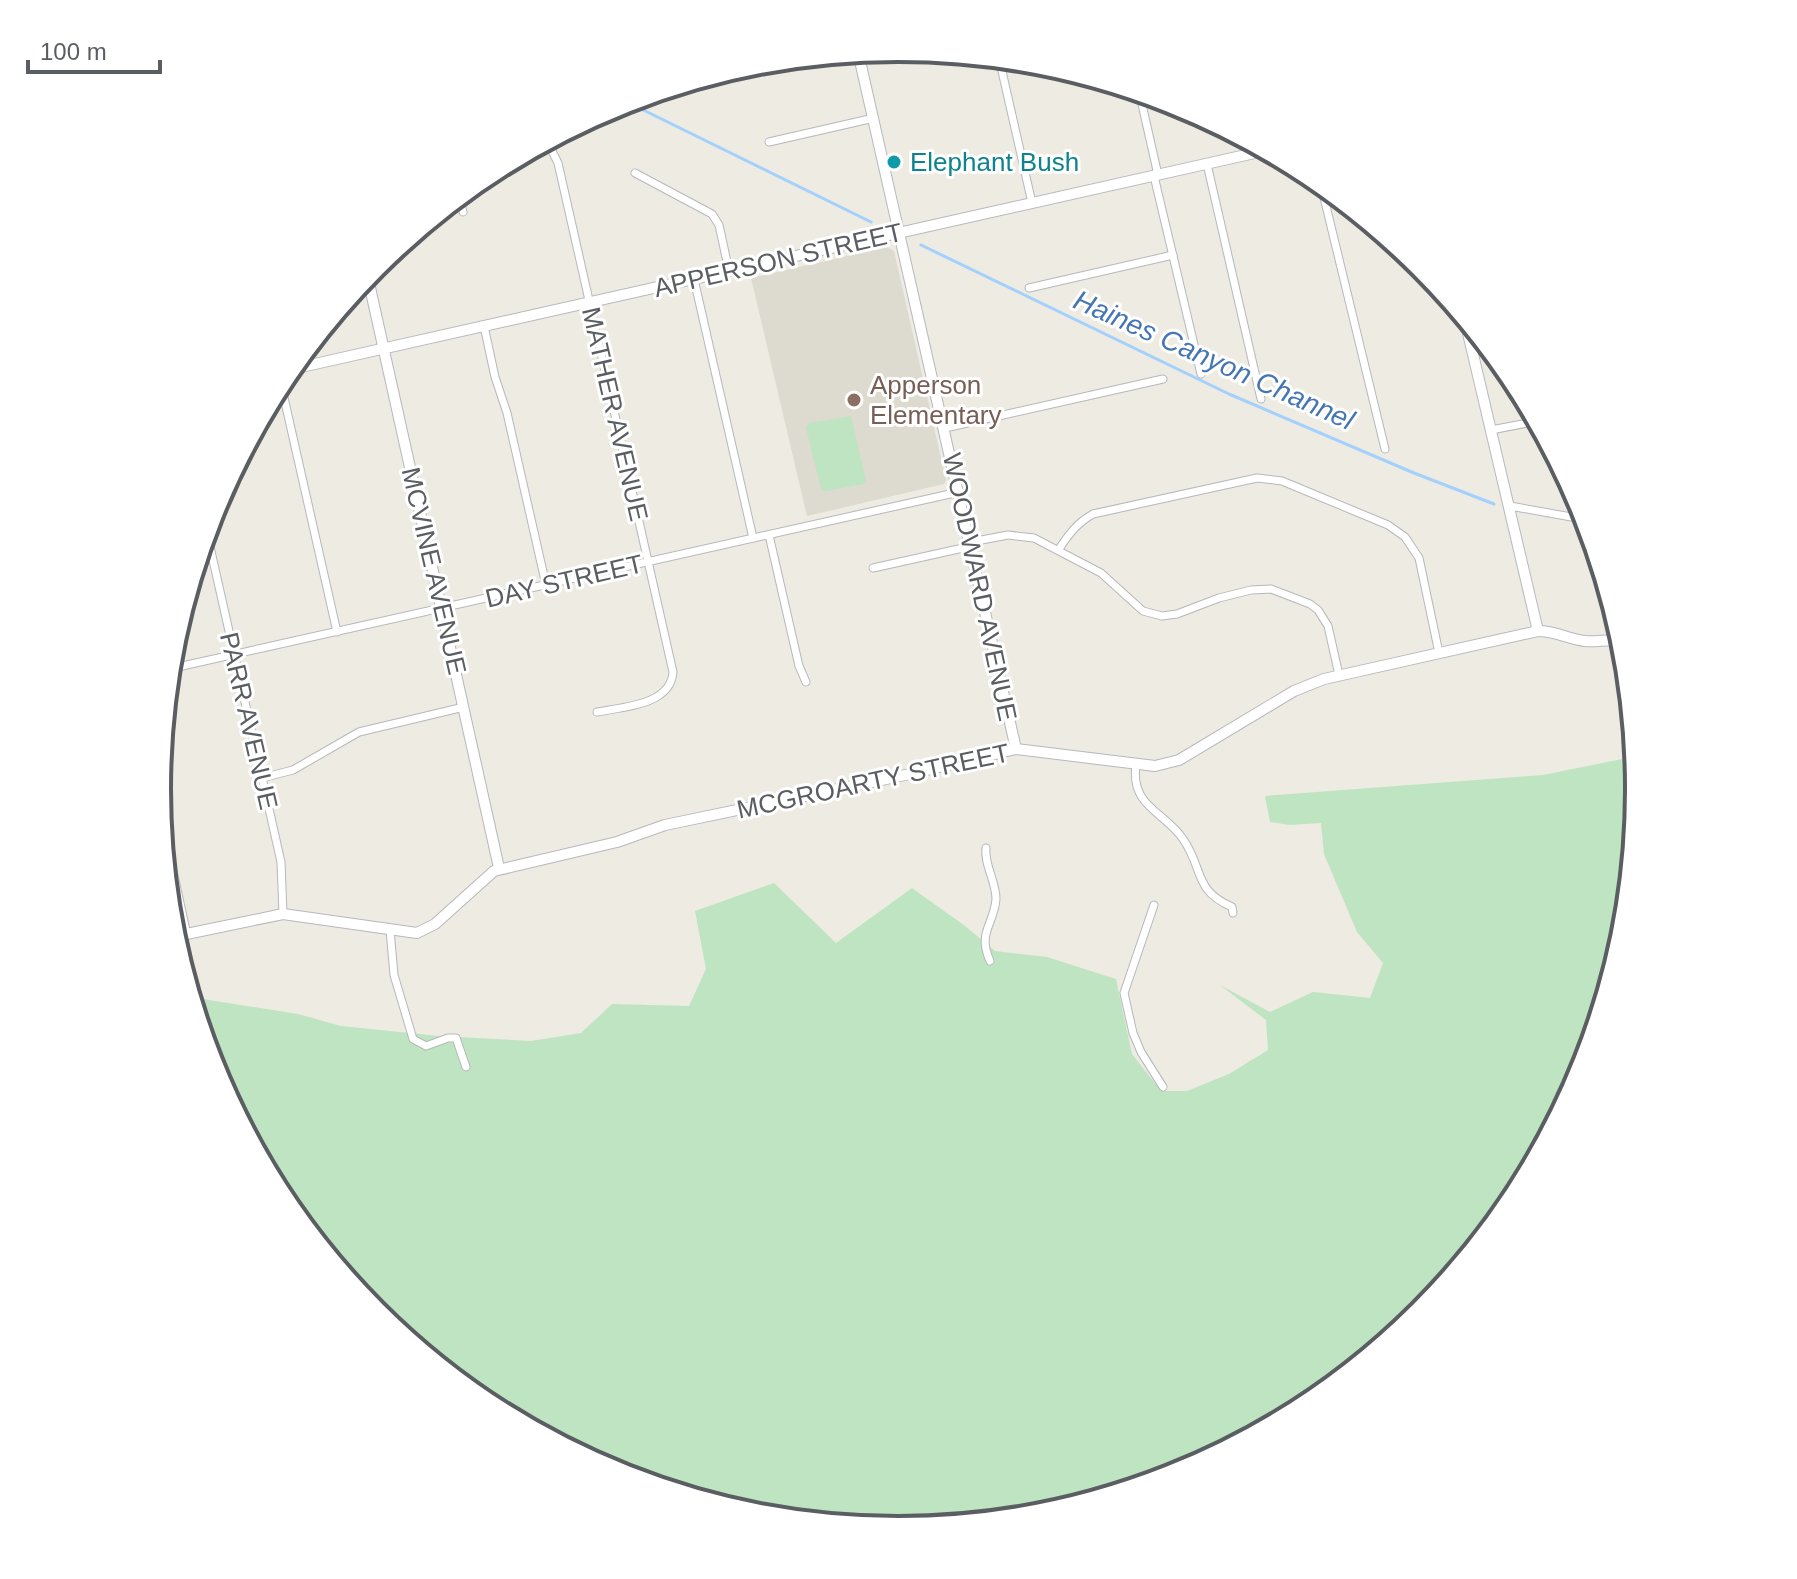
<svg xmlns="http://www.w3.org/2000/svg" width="1797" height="1579" viewBox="0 0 1797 1579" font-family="Helvetica,sans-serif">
  <rect width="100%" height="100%" fill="#edebe2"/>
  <polygon fill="#dddad0" points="887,247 894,251 946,480 944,484 807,516 751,278"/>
  <g fill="#bfe4c1">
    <polygon points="851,416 866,481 864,484 825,491 821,489 806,428 809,423"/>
    <polygon points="1637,756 1640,790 1626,935 1583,1074 1515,1202 1422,1314 1310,1406 1182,1475 1043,1517 898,1531 753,1517 614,1474 486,1406 374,1313 282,1201 213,1073 190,997 298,1014 341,1026 439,1036 531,1041 581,1033 612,1004 689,1006 706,969 695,911 774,883 836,943 912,888 965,926 995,951 1047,957 1116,979 1132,1054 1161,1091 1187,1091 1229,1074 1268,1050 1266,1020 1220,985 1270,1012 1313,992 1370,998 1383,963 1357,932 1324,854 1321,823 1290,825 1270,822 1265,796 1543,775"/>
  </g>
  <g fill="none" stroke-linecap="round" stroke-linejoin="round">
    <g stroke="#a3d0fc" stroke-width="3">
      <polyline points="625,101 871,222"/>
      <polyline points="921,245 1229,394 1414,473 1494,504"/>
    </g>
    <g stroke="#b5b8bc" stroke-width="9">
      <g id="street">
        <polyline points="999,58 1032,203"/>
        <polyline points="1139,91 1158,175"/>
        <path d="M547 141 558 163 673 672C671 705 623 707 597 712"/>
        <polyline points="769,142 874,118"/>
        <polyline points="1207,164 1261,399"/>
        <polyline points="635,173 712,214 719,225 729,271"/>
        <polyline points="1154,176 1201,374"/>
        <polyline points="1320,181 1385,449"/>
        <polyline points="459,196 463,212"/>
        <polyline points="694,279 753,538"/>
        <polyline points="1029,288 1173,255"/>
        <polyline points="484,326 495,377 507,413 546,585"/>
        <polyline points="280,380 337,632"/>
        <polyline points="945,428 1163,379"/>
        <polyline points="1491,430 1538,421"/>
        <polyline points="1510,506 1588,520"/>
        <polyline points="206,529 281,862 283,914"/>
        <polyline points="769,535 799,666 806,682"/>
        <polyline points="971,542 1008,535 1034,538 1101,573 1143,611 1162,616 1177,614 1219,598 1251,590 1271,589 1310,604 1318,610 1328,626 1339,675"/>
        <path d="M1059 549C1069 534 1077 523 1093 514L1257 478 1282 481 1388 525 1405 537 1419 558 1439 653"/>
        <polyline points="873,568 972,546"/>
        <polyline points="169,669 959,492"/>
        <path d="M1136 764C1130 807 1164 811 1183 839 1204 869 1193 890 1232 907L1233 913"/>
        <polyline points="262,778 293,770 359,732 464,707"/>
        <polyline points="158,802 187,935"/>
        <path d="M986 848C984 865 996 881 996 899 994 925 977 932 990 961"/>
        <polyline points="1154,905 1124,993 1133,1033 1141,1052 1163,1087"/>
        <polyline points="390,930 394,975 413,1039 426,1046 448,1038 456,1038 466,1067"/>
      </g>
    </g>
    <g stroke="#b6b8be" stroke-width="12">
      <g id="secondary">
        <polyline points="858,52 1016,749"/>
        <polyline points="367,274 499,868"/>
        <polyline points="1464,316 1538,631"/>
        <polyline points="288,370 1268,150"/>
        <path d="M172 937 283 914 417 933 435 924 494 871 617 842 665 825 910 774 1016 749 1155 766 1179 760 1294 691 1324 679 1538 631C1556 631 1568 639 1585 641 1599 643 1611 637 1625 643"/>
      </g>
    </g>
    <use href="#street" stroke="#fff" stroke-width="7"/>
    <use href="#secondary" stroke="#fff" stroke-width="10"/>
  </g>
  <circle fill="#0f9aa8" stroke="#fff" stroke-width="3" cx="894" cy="162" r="8"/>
  <circle fill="#8d6e63" stroke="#fff" stroke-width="3" cx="854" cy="400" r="8"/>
  <g text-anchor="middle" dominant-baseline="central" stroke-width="6" stroke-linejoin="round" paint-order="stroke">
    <g font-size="26" fill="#0d838f" stroke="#fff" text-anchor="start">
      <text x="910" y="162">Elephant Bush</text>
    </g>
    <g font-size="26" fill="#5a5e62" stroke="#fff">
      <text transform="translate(778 260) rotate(-13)">APPERSON STREET</text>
      <text transform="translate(615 414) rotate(77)">MATHER AVENUE</text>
      <text transform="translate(434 571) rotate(77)">MCVINE AVENUE</text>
      <text transform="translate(564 581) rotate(-13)">DAY STREET</text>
      <text transform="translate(980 587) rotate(78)">WOODWARD AVENUE</text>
      <text transform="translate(249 721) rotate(77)">PARR AVENUE</text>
      <text transform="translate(873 781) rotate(-12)">MCGROARTY STREET</text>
    </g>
    <g font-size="26" fill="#785e54" stroke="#fff" text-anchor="start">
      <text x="870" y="385">Apperson<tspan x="870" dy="30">Elementary</tspan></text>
    </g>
    <g font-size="28" font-style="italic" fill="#4475b5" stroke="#fff">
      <text transform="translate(1214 360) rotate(24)">Haines Canyon Channel</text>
    </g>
  </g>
  <path d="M0 0H1797V1579H0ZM171 789a727 727 0 1 1 1454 0a727 727 0 1 1-1454 0Z" fill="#fff" fill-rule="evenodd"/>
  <path fill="none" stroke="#5a5e62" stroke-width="4" d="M171 789a727 727 0 1 1 1454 0a727 727 0 1 1-1454 0Z"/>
  <path d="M28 60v12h132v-12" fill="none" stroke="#5a5e62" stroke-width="4"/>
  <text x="40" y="60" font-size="24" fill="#5a5e62" stroke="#ffffff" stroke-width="6" paint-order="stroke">100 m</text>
</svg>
